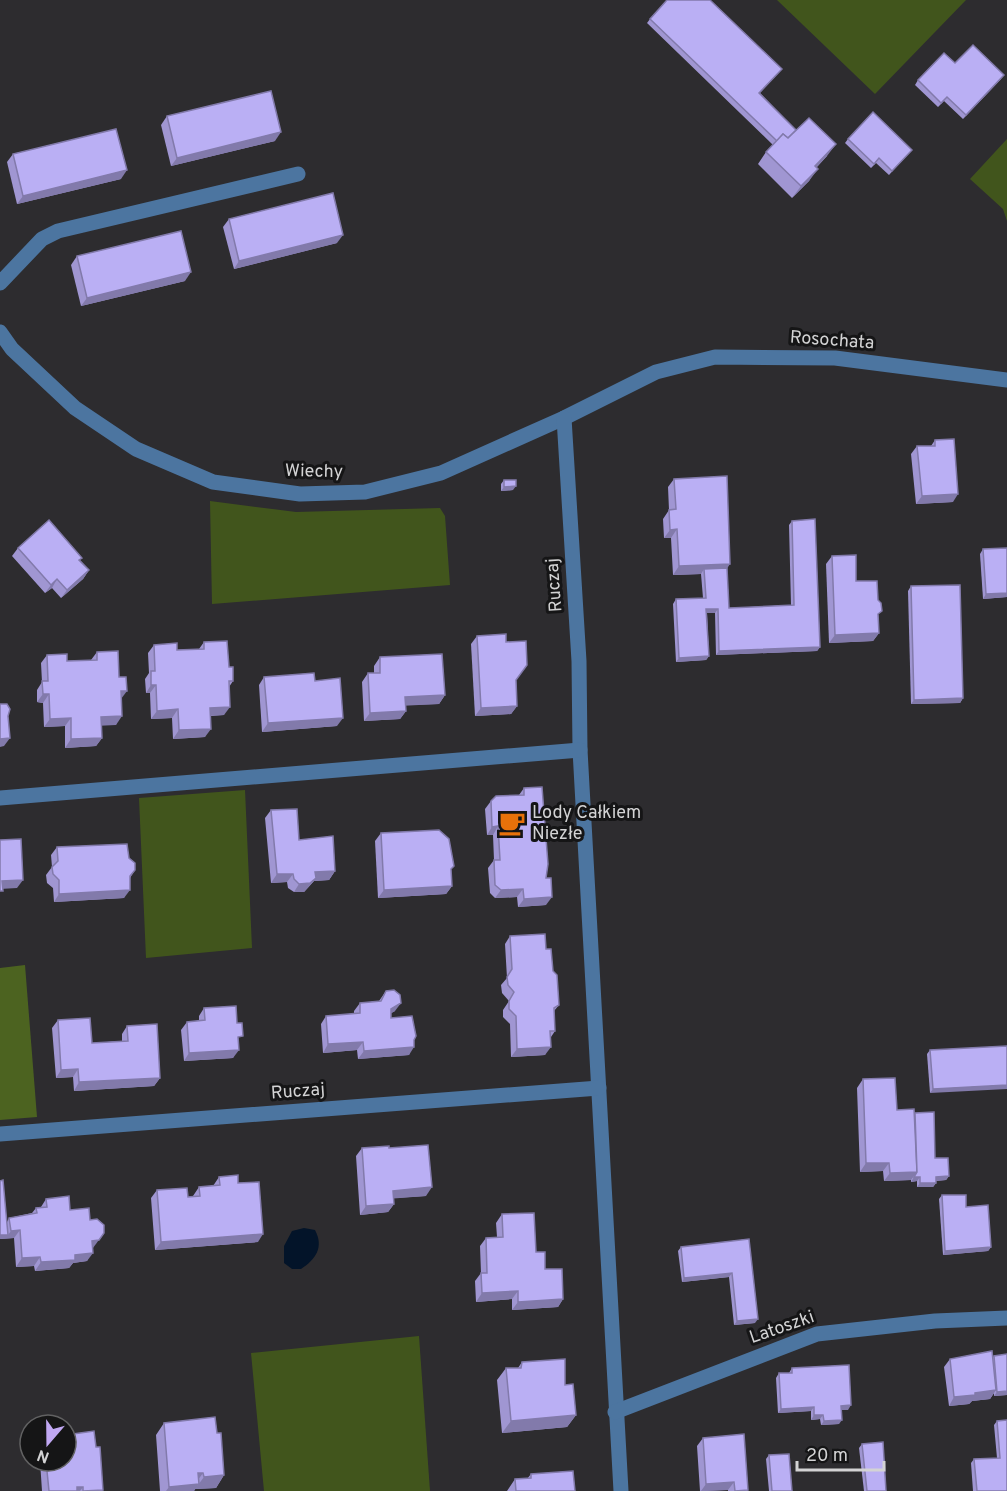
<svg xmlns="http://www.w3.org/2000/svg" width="1007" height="1491" viewBox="0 0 1007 1491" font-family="Overpass,sans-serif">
  <rect width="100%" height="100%" fill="#2d2c2f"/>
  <g fill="#41551c">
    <polygon points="777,0 966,0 875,94"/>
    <polygon points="1007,139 1007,221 1003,209 970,179"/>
    <polygon points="210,501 296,512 440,508 445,516 450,585 212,604"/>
    <polygon points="245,790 252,948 146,958 139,798"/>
    <polygon points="419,1336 430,1491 264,1491 251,1353"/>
  </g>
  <polygon fill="#4c6320" points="25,965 37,1117 0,1120 0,968"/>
  <path fill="#031429" d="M304 1228 315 1230C324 1247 316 1259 301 1269H292L284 1263V1246L292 1231Z"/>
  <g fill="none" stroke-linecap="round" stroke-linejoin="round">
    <g stroke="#4c75a0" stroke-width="15">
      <polyline points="0,283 42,239 58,231 298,174"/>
      <polyline points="0,332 12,349 75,408 136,449 213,482 300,494 365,492 441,473 564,418 656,372 715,357 835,358 1007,380"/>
      <polyline points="564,418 579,661 580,750 621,1491"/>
      <polyline points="0,798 580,750"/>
      <polyline points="0,1134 599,1088"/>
      <polyline points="615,1412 817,1334 935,1321 1007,1318"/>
    </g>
  </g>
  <g fill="#a096d2">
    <polygon points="650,19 782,69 760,93 796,130 827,156 817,167 809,181 792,198 758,164 766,152 773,145 647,23"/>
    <polygon points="955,63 1001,79 963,119 944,101 938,107 915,85 918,80"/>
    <polygon points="167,116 275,141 171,166 161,125"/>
    <polygon points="848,139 912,150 889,175 876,163 871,168 845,143"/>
    <polygon points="13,154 121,179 17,204 7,162"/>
    <polygon points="229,219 337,243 234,269 223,227"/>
    <polygon points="77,256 185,281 81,306 71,265"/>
    <polygon points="935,440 953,502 916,504 911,454 917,446 931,446"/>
    <polygon points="674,479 727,568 729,608 791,605 789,525 792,521 820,647 817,651 716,655 715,613 707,613 709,656 706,660 676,662 673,604 676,599 703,598 701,574 673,575 671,538 664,538 663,519 669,510 668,487"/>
    <polygon points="504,480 513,490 501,491 501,484"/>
    <polygon points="18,548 80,560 89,570 83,579 61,598 52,588 45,593 12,556"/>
    <polygon points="983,549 1007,597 983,599 980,554"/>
    <polygon points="832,556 878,615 879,633 873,641 829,643 826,564"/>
    <polygon points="911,586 963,698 960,703 911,704 908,591"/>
    <polygon points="477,636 506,642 516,680 517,706 511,714 475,716 471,644"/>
    <polygon points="204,642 229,667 233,681 229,687 224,715 210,716 205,737 173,739 172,718 151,719 150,693 146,693 145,679 149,673 148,653 154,645 177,650 199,649"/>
    <polygon points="97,652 119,677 121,699 116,725 101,725 102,738 96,746 65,748 65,726 44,727 43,703 37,702 37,690 42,682 41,663 47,655 67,661 91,660"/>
    <polygon points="380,657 445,695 439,704 406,705 406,711 400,719 364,721 362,682 368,673 374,673 374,666"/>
    <polygon points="264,677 315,681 337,726 262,732 259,685"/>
    <polygon points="524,788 546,878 546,905 518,907 517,897 495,898 490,893 488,868 494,860 493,835 487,835 485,809 491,801 519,795"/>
    <polygon points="271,810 299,840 335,871 329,880 314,881 304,892 294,892 288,888 287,882 271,883 265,818"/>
    <polygon points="381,833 452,886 446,894 378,898 375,841"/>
    <polygon points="57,847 129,858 135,870 130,878 124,898 54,902 53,888 47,883 46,875 52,867 51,855"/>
    <polygon points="510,936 546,949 553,971 559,1005 554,1011 555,1031 551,1037 545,1055 511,1057 510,1024 503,1017 503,1010 509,1001 502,993 501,985 507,978 505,944"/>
    <polygon points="386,991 395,1011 391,1013 391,1018 414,1040 409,1055 358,1059 357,1050 323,1053 321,1024 326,1016 354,1014 354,1011 360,1003 379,1001"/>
    <polygon points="204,1008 239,1042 233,1058 184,1061 181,1030 187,1022 199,1021 199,1016"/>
    <polygon points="58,1020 92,1043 122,1041 122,1034 127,1026 160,1078 154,1086 74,1091 73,1077 56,1078 52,1028"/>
    <polygon points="1007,1046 930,1093 927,1054 930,1050"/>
    <polygon points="863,1079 897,1110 915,1113 935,1158 949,1176 946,1180 936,1181 936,1183 933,1187 917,1187 917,1181 911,1182 911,1180 884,1181 883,1171 860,1172 857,1088"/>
    <polygon points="362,1148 389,1148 426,1196 394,1198 394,1204 388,1212 360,1215 356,1156"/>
    <polygon points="219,1177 238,1183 258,1242 155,1250 151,1198 157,1190 188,1197 193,1196 199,1187 213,1186"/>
    <polygon points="942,1195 966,1207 991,1247 988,1251 943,1255 939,1199"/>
    <polygon points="46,1199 70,1210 93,1248 87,1261 73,1263 69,1268 35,1271 34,1266 16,1267 14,1238 0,1239 7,1222 9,1218 32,1213 36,1208 41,1207"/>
    <polygon points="502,1214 536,1252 563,1299 558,1307 512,1310 512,1299 476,1302 475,1281 481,1273 480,1246 486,1238 497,1237 496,1223"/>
    <polygon points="749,1239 755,1323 734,1325 729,1277 682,1282 678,1251 681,1247"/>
    <polygon points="1007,1354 1007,1395 994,1396 994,1393 990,1399 972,1401 969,1404 949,1406 944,1367 950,1359 992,1358 994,1356"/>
    <polygon points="522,1362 565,1385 576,1415 567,1427 502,1433 497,1380 506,1368 518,1368"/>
    <polygon points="792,1368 848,1410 841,1410 839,1424 821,1425 820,1419 811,1420 811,1411 778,1413 776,1378 779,1373 789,1373"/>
    <polygon points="997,1421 1007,1491 973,1491 971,1463 974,1459 997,1458 994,1425"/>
    <polygon points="164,1423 217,1433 224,1475 216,1488 195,1489 194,1491 160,1491 156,1435"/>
    <polygon points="703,1438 748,1490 747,1491 728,1491 728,1490 700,1491 697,1446"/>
    <polygon points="862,1444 886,1491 864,1491 859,1448"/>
    <polygon points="96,1447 103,1490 102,1491 42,1491 40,1461 66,1461"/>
    <polygon points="769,1455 792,1491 769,1491 766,1459"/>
    <polygon points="531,1474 575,1491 507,1491 515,1479 527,1479"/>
  </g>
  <g fill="#827aab">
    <polygon points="1004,75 1001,79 963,119 966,115"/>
    <polygon points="281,132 275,141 171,166 177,158"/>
    <polygon points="836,144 827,156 806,178 815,166"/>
    <polygon points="818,169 809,181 792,198 801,186"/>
    <polygon points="127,170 121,179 17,204 23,196"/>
    <polygon points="343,235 337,243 234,269 239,261"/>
    <polygon points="191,272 185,281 81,306 87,298"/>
    <polygon points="516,486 513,490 501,491 504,487"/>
    <polygon points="958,494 953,502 916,504 922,496"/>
    <polygon points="677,529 671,538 664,538 670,530"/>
    <polygon points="730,564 724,573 704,569 701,574 673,575 679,566"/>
    <polygon points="89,570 83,579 61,598 67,590"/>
    <polygon points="57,579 52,588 45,593 51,585"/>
    <polygon points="1007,593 1007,597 983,599 986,594"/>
    <polygon points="706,609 718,609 715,613 704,613"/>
    <polygon points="879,633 873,641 829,643 835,635"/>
    <polygon points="820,647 817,651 716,655 719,651"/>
    <polygon points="709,656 706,660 676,662 679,658"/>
    <polygon points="151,685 156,685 150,693 146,693"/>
    <polygon points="121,691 127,691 121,699"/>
    <polygon points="43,694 49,694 43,703 37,702"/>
    <polygon points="445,695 439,704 399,706 405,697"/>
    <polygon points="963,698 960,703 911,704 914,700"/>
    <polygon points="517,706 511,714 475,716 481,708"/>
    <polygon points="230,707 224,715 204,716 210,708"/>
    <polygon points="178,709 172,718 151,719 157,711"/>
    <polygon points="406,711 400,719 364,721 370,713"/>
    <polygon points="122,716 116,725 95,726 101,717"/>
    <polygon points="71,718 65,726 44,727 50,719"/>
    <polygon points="343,718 337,726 262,732 268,723"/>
    <polygon points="211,729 205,737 173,739 179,730"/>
    <polygon points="10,738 4,746 0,747 0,739"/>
    <polygon points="102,738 96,746 65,748 71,739"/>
    <polygon points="498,826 493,835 487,835 492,827"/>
    <polygon points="335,871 329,880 314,881 304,892 294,892 299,884 315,872"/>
    <polygon points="277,874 293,874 287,882 271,883"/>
    <polygon points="23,880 17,888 0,889 2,881"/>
    <polygon points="452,886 446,894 378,898 384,890"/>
    <polygon points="523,889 517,897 495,898 501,890"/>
    <polygon points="130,890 124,898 54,902 59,894"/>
    <polygon points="552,897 546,905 518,907 524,899"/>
    <polygon points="401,1003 395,1011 385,1017 391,1009"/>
    <polygon points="363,1042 357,1050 323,1053 328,1044"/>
    <polygon points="414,1047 409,1055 358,1059 364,1051"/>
    <polygon points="551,1047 545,1055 511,1057 517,1049"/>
    <polygon points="239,1050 233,1058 184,1061 189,1053"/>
    <polygon points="78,1069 73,1077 56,1078 61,1070"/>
    <polygon points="160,1078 154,1086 74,1091 79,1082"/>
    <polygon points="1007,1085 1007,1089 930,1093 933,1089"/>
    <polygon points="866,1163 889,1163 883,1171 860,1172"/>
    <polygon points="917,1172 911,1180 884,1181 890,1173"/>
    <polygon points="949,1176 946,1180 933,1181 936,1177"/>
    <polygon points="914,1177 920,1177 917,1181 911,1182"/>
    <polygon points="920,1183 936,1183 933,1187 917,1187"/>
    <polygon points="432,1187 426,1196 387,1199 393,1191"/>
    <polygon points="394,1204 388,1212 360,1215 366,1206"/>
    <polygon points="20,1230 14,1238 0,1239 0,1235 8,1235 11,1231"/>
    <polygon points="104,1233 93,1248 86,1249 92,1241"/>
    <polygon points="263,1234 258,1242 155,1250 161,1242"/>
    <polygon points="991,1247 988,1251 943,1255 945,1251"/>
    <polygon points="93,1253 87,1261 73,1263 69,1268 35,1271 41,1262 75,1255"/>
    <polygon points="40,1257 34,1266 16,1267 22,1258"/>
    <polygon points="732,1273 729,1277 682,1282 684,1278"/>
    <polygon points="518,1291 512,1299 476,1302 482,1293"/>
    <polygon points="563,1299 558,1307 512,1310 518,1302"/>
    <polygon points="758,1319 755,1323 734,1325 737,1321"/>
    <polygon points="996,1390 990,1399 972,1401 969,1404 949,1406 954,1397 975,1393"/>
    <polygon points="1007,1391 1007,1395 994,1396 997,1392"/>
    <polygon points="851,1405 848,1410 838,1410 841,1406"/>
    <polygon points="814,1407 811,1411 778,1413 781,1409"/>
    <polygon points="576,1415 567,1427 502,1433 511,1421"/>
    <polygon points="814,1415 823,1415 820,1419 811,1420"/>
    <polygon points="842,1420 839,1424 821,1425 824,1421"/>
    <polygon points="198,1473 203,1473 195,1484 199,1484 194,1491 166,1491 169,1487"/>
    <polygon points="224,1475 216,1488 195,1489 204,1477"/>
    <polygon points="734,1482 728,1490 701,1491 706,1484"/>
    <polygon points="77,1487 83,1487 80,1491 74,1491"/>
  </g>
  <g fill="#baaff4" stroke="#827aab" stroke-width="1.5">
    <polygon points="667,0 710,0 782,69 759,93 796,130 788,138 783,134 777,141 650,19"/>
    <polygon points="973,45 1004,75 966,115 947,97 941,103 918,80 944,53 955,63"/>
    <polygon points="271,91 281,132 177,158 167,116"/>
    <polygon points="873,112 912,150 892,171 879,158 874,164 848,139"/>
    <polygon points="809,118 836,144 815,166 818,169 801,186 766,152 783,134 788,138"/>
    <polygon points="116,129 127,170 23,196 13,154"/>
    <polygon points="333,193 343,235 239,261 229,219"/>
    <polygon points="181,231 191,272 87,298 77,256"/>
    <polygon points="954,439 958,494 922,496 917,446 935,446 935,440"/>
    <polygon points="727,476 730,564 679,566 677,529 670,530 669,510 676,509 674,479"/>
    <polygon points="504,480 516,480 516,486 504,487"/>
    <polygon points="815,519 820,647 719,651 718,609 706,609 709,656 679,658 676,599 706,598 704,569 727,568 729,608 794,605 792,521"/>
    <polygon points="49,520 82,558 79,560 89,570 67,590 57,579 51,585 18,548"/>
    <polygon points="1007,548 1007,593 986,594 983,549"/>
    <polygon points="856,555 856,581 877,581 878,600 881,603 882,611 878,614 879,633 835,635 832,556"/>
    <polygon points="960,585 963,698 914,700 911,586"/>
    <polygon points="506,634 506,642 526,641 527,665 516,680 517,706 481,708 477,636"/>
    <polygon points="227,641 229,667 233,667 233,681 229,681 230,707 210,708 211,729 179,730 178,709 157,711 156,685 151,685 151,671 155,671 154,645 177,643 177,650 204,649 204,642"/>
    <polygon points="118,651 119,677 126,677 127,691 121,691 122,716 101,717 102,738 71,739 71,718 50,719 49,694 43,694 42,681 48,681 47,655 67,654 67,661 97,660 97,652"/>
    <polygon points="442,654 445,695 405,697 406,711 370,713 368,673 380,673 380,657"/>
    <polygon points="314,673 315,681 340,678 343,718 268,723 264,677"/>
    <polygon points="0,704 7,704 10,709 8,716 10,738 0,739"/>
    <polygon points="542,787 548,864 546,878 551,878 552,897 524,899 523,889 501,890 495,885 494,860 500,860 498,826 492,827 491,801 496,796 524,795 524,788"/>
    <polygon points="297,809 299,840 333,836 335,871 315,872 316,878 310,883 299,884 294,879 293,874 277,874 271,810"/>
    <polygon points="439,830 449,839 454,866 451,869 452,886 384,890 381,833"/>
    <polygon points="21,839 23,880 2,881 3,891 0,891 0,840"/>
    <polygon points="127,844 129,858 135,863 135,870 130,876 130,890 59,894 59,880 53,874 52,867 58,861 57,847"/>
    <polygon points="545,934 546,949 551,949 553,971 557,975 559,1005 554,1008 555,1031 550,1031 551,1047 517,1049 516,1016 509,1009 509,1001 514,992 508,985 507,977 512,969 510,936"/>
    <polygon points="394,990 400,995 401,1003 391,1009 391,1018 412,1016 416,1036 414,1040 414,1047 364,1051 363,1042 328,1044 326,1016 360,1013 360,1003 381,1001 386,991"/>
    <polygon points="236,1006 237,1023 242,1023 243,1036 238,1037 239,1050 189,1053 187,1022 205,1020 204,1008"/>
    <polygon points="90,1018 92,1043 128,1041 127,1026 157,1024 160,1078 79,1082 78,1069 61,1070 58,1020"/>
    <polygon points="1007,1046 1007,1085 933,1089 930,1050"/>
    <polygon points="895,1078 897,1110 914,1109 917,1172 890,1173 889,1163 866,1163 863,1079"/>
    <polygon points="934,1112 935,1158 948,1158 949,1176 936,1177 936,1183 920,1183 920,1177 914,1177 917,1172 915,1113"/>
    <polygon points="428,1145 432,1187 393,1191 394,1204 366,1206 362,1148 389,1146 389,1148"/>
    <polygon points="238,1175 238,1183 259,1182 263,1234 161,1242 157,1190 187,1188 188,1197 200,1196 199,1187 220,1185 219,1177"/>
    <polygon points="3,1180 8,1235 0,1235 0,1181"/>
    <polygon points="942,1195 966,1195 966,1207 988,1205 991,1247 945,1251"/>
    <polygon points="69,1196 70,1210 89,1208 90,1220 97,1219 104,1225 104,1233 99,1240 92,1241 93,1253 75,1255 75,1260 41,1262 40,1257 22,1258 20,1230 11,1231 9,1218 37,1213 36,1208 47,1207 46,1199"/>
    <polygon points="534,1213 536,1252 545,1252 545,1269 562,1269 563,1299 518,1302 518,1291 482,1293 481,1273 487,1273 486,1238 503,1237 502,1214"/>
    <polygon points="749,1239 758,1319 737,1321 732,1273 684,1278 681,1247"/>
    <polygon points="992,1351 996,1390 975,1393 975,1395 954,1397 950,1359"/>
    <polygon points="1007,1354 1007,1391 997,1392 994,1356"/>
    <polygon points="565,1359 565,1385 573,1384 576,1415 511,1421 506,1368 521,1368 522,1362"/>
    <polygon points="849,1365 851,1405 841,1406 842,1420 824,1421 823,1415 814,1415 814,1407 781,1409 779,1373 792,1373 792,1368"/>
    <polygon points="215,1417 217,1433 221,1433 224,1475 204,1477 203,1473 198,1473 199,1484 169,1487 164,1423"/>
    <polygon points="1007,1420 1007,1491 977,1491 974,1459 1000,1458 997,1421"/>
    <polygon points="94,1431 96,1447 100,1447 103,1490 83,1491 83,1487 77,1487 77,1491 49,1491 46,1461 66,1461 66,1435"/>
    <polygon points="744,1434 748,1490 735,1491 734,1482 706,1484 703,1438"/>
    <polygon points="883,1442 886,1491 867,1491 862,1444"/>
    <polygon points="789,1454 792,1491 772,1491 769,1455"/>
    <polygon points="573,1471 575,1491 516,1491 515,1479 531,1478 531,1474"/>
  </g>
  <defs>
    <g id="cafe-bare" transform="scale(2.07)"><path d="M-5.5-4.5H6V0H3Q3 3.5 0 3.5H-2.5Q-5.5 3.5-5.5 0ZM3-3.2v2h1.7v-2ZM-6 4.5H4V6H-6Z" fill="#e8710a" stroke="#151516" stroke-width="2.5" paint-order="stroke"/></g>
  </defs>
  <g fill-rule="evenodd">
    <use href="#cafe-bare" x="512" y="823"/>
  </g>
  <g text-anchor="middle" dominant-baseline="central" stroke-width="6" stroke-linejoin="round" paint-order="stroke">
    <g font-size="18" fill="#d3d3d4" stroke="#151516">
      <text transform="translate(832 341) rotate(4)">Rosochata</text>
      <text transform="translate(314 472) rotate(1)">Wiechy</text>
      <text transform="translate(555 585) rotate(-94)">Ruczaj</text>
      <text transform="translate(298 1092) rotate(-4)">Ruczaj</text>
      <text transform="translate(782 1328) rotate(-19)">Latoszki</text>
    </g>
    <g font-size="18" fill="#d3d3d4" stroke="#151516" text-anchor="start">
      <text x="532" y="813">Lody Całkiem<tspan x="532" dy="21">Niezłe</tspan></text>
    </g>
  </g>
  <g transform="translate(48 1443) rotate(200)"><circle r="28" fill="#151516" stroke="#616162" stroke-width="1.5"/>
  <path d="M0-4.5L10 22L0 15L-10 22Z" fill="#c1a8f3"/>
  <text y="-9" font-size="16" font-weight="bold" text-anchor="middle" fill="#d3d3d4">N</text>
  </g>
  <path d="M797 1461v9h87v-9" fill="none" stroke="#d3d3d4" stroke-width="3"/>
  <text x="806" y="1461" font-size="18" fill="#d3d3d4" stroke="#151516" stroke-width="4.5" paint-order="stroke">20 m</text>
</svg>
